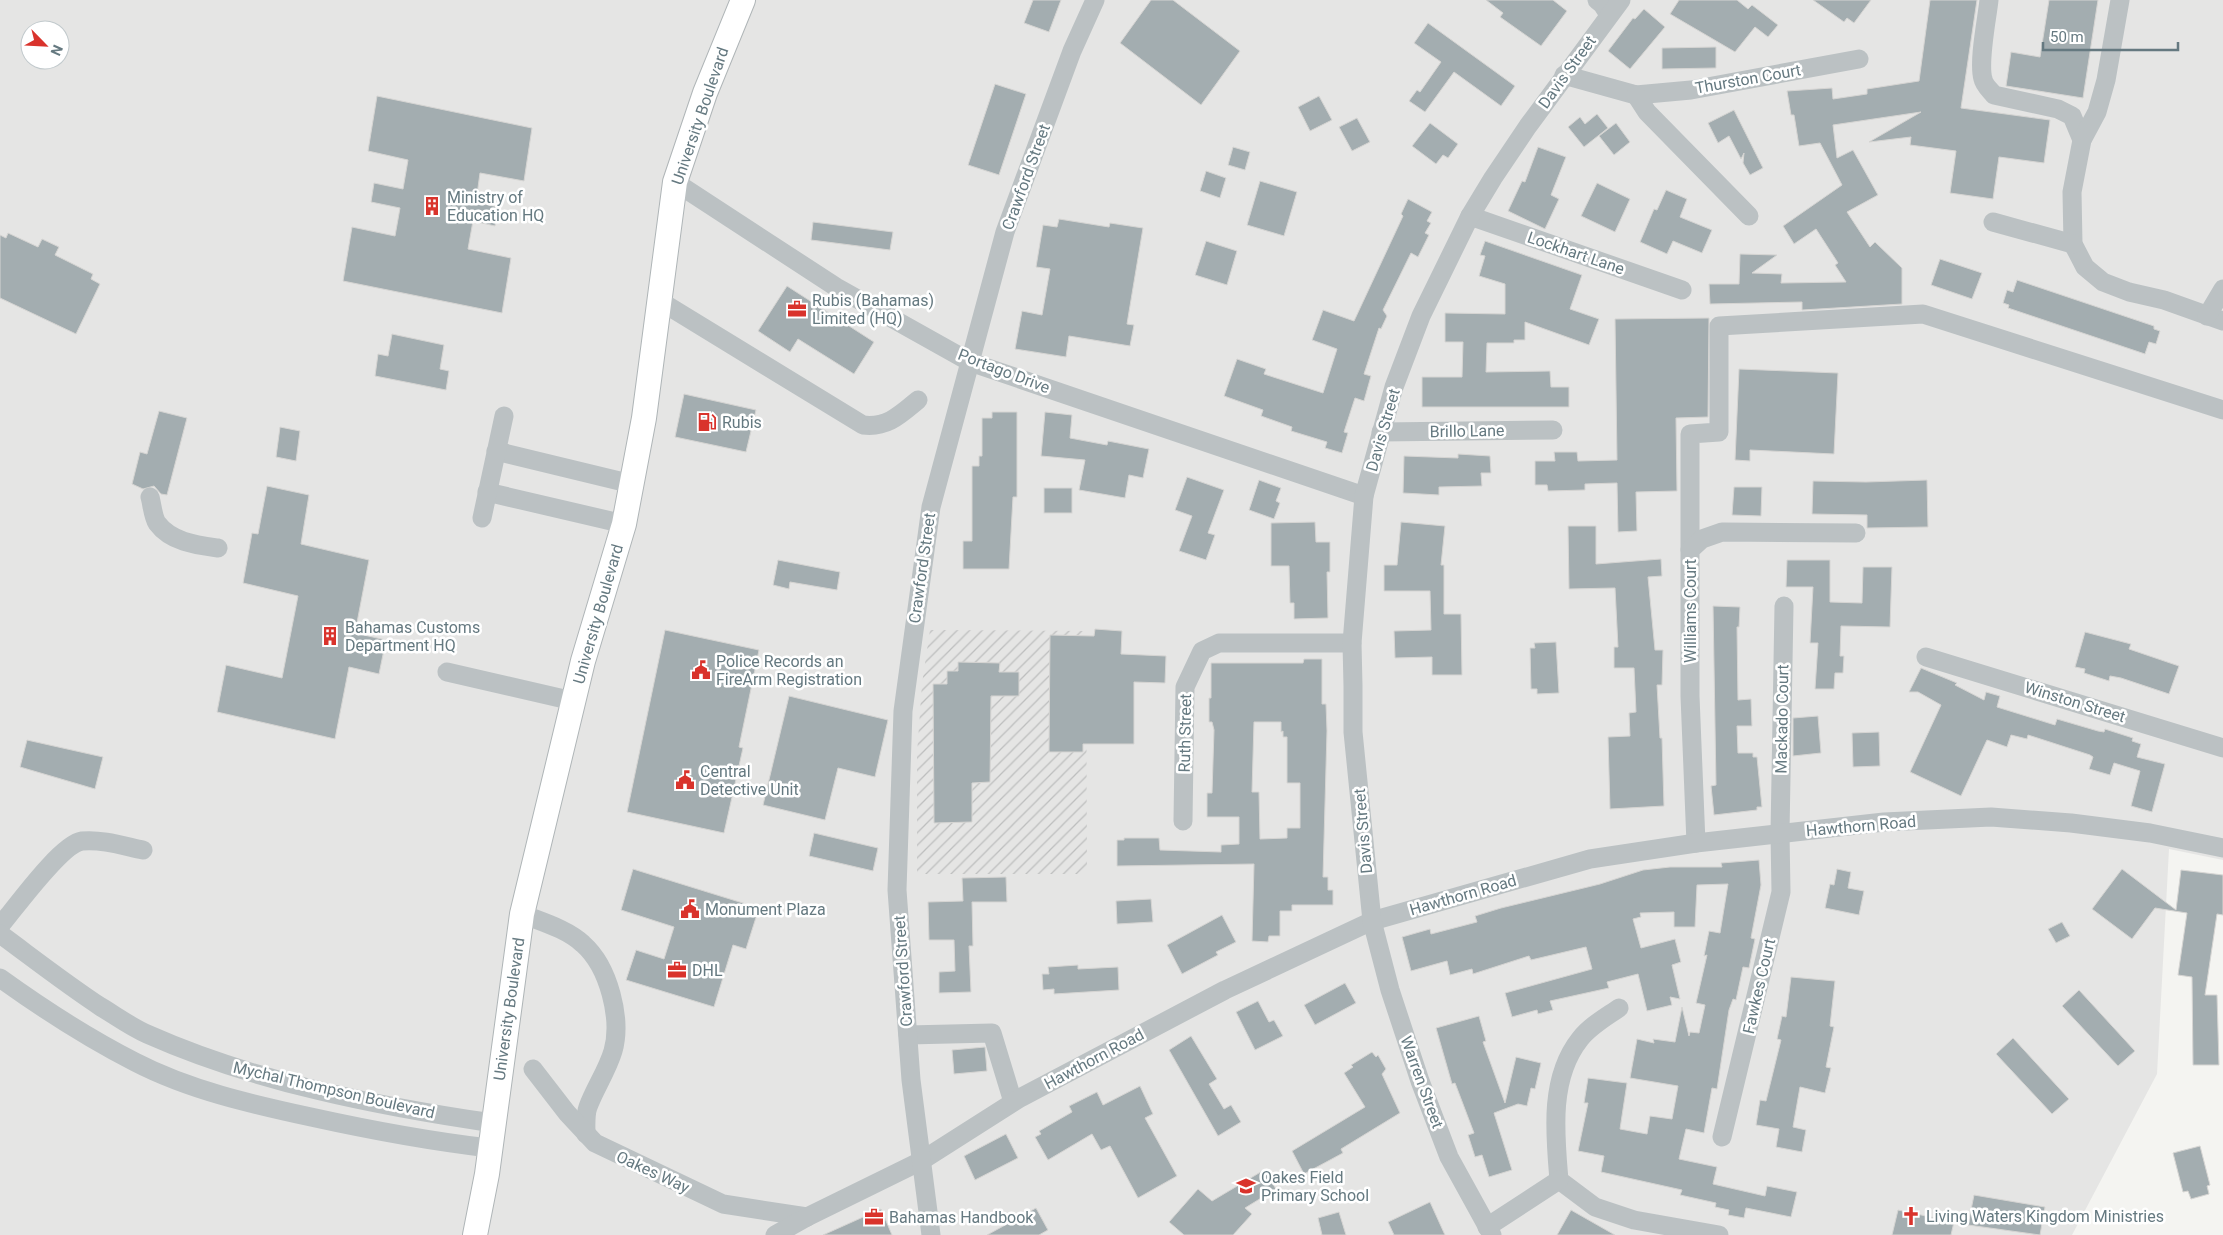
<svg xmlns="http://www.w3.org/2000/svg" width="2223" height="1235" viewBox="0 0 2223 1235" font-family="Roboto,sans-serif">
  <defs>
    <pattern id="industrial-furrows" width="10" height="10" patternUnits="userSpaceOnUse" patternTransform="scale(1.25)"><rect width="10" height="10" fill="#e5e5e4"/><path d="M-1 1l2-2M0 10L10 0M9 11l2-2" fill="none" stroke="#bdbebe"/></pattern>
  </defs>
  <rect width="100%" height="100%" fill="#f4f4f1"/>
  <path fill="#e5e5e4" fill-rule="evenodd" d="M0 0H2223V860L2169 849 2157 1074 2072 1235H0ZM30 30H60V60H30Z"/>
  <polygon fill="url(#industrial-furrows)" points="930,630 1086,631 1087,874 917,874 917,754 922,684"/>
  <g fill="#a3adb0" stroke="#d6d5d3" fill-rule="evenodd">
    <polygon points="1033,0 1061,0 1049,32 1024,23"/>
    <polygon points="1151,0 1173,0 1240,51 1201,105 1120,43"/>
    <polygon points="1486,0 1553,0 1567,11 1541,46 1500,17 1503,13"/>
    <polygon points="1679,0 1737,0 1748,9 1752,5 1778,25 1768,37 1755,27 1735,52 1670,14"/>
    <polygon points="1813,0 1871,0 1854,23 1847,18 1844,22"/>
    <polygon points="1930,0 1977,0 1961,108 2050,120 2044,163 1999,157 1993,199 1950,193 1956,151 1910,145 1911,137 1869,142 1921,112 1833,125 1837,158 1853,150 1878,195 1847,212 1870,247 1875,242 1902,268 1902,304 1802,310 1802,302 1710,304 1709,284 1739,284 1740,254 1777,255 1752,273 1782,274 1781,283 1846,282 1835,265 1838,263 1816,229 1794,244 1783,226 1842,185 1820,143 1799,146 1794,115 1791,115 1787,91 1832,88 1833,99 1867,94 1867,89 1919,81"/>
    <polygon points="2049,0 2098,0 2083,98 2006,86 2011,52 2040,57"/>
    <polygon points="1644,9 1665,27 1630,69 1608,51 1633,18 1635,19"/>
    <polygon points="1428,23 1515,86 1501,106 1454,72 1425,112 1409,101 1417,90 1420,92 1441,62 1414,43"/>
    <polygon points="1716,47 1716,68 1662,69 1662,48"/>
    <polygon points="995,84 1026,94 999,175 968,165"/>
    <polygon points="377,96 532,128 524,181 480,173 476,202 498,207 495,226 473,221 468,249 511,258 502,313 343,281 352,227 395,236 400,208 371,202 374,183 403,189 408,160 368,151"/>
    <polygon points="1319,96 1332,120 1310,131 1298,107"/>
    <polygon points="1734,110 1763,168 1750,175 1743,163 1744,153 1741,159 1729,136 1718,143 1708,123"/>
    <polygon points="1597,114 1608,128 1584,147 1568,127 1580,117 1585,124"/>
    <polygon points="1357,118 1370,142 1352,151 1339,127"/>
    <polygon points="1430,123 1458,144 1448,158 1443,155 1436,164 1412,146"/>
    <polygon points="1616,123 1630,142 1614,155 1599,136"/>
    <polygon points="1233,147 1250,152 1245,170 1228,165"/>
    <polygon points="1538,147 1566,157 1551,195 1559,199 1545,229 1508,211 1522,181 1525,182"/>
    <polygon points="1206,171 1226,178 1220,198 1200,191"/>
    <polygon points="1260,181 1297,192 1284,236 1247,225"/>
    <polygon points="1597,183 1630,199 1615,232 1581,216"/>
    <polygon points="1666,190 1687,199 1680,217 1712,230 1702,253 1673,241 1667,254 1640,242 1654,209 1657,210"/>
    <polygon points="1408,199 1432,212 1427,221 1431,223 1425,233 1429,235 1418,257 1411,253 1383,310 1387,316 1381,329 1379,328 1364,374 1371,376 1364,401 1355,398 1344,432 1348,433 1342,453 1325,448 1327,442 1291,431 1292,427 1261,416 1263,410 1224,396 1237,359 1266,369 1264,374 1323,393 1337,349 1312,340 1323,310 1354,321 1403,216 1401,214"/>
    <polygon points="1059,219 1109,227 1110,223 1143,228 1127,324 1134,325 1130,346 1069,336 1066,357 1015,349 1022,311 1042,315 1050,269 1036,267 1043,225 1057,227"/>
    <polygon points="813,222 893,232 890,250 811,240"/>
    <polygon points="8,233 38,247 42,239 59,247 55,255 93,274 91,279 100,284 76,334 0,298 0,235 6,238"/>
    <polygon points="1206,241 1237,251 1227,285 1195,275"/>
    <polygon points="1485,241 1582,275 1570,309 1599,319 1589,345 1525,322 1525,340 1514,340 1514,343 1487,343 1486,372 1550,371 1551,387 1569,387 1569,407 1422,407 1422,377 1462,377 1463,342 1445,342 1445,313 1505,314 1505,284 1479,276 1485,256 1480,255"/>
    <polygon points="1940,259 1982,273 1972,299 1931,285"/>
    <polygon points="2017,280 2154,326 2154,329 2160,331 2156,344 2149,342 2145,354 2008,308 2009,305 2003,303 2007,290 2013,292"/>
    <polygon points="787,286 874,342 854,374 798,339 790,352 758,331"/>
    <polygon points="1709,318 1708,417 1676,418 1677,491 1636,492 1637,531 1618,532 1617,483 1585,484 1585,490 1548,491 1547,485 1535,485 1535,461 1555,461 1554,452 1577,452 1578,461 1617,460 1615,319"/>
    <polygon points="392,334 444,345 440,369 449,371 446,390 375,376 378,354 388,356"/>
    <polygon points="1739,369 1838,373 1834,454 1750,450 1750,461 1735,460"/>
    <polygon points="684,394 756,410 746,452 675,437"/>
    <polygon points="159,411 187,418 167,495 161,494 154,486 143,489 132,484 140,452 147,454"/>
    <polygon points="992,412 1017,412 1017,497 1013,497 1009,569 963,569 963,541 972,541 972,466 979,466 979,456 982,456 982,418 992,418"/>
    <polygon points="1045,412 1072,415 1070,438 1107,445 1108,441 1149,449 1143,478 1129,475 1125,498 1079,490 1085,460 1041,456"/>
    <polygon points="280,427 300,431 296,461 276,457"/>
    <polygon points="1458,454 1490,456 1491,473 1481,473 1482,486 1439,487 1439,495 1403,493 1404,456 1458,458"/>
    <polygon points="1187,477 1224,490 1208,533 1215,535 1206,560 1179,551 1192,516 1175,510"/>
    <polygon points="1259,480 1281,488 1276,501 1280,503 1274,519 1249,510"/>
    <polygon points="1927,480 1928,527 1867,528 1867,515 1812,514 1813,481 1866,482"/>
    <polygon points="267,486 309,495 301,544 369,560 355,633 386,640 379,674 349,667 335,739 217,712 226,665 282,678 298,596 243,583 252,533 258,534"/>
    <polygon points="1734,487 1762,487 1761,516 1732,515"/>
    <rect x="1044" y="488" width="28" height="25"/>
    <polygon points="1315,522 1316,542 1330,542 1330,572 1327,572 1328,618 1294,619 1294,603 1290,603 1289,566 1271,566 1271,523"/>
    <polygon points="1401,522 1445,526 1441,565 1444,565 1444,614 1461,614 1462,675 1432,675 1432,657 1395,658 1394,631 1431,630 1430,591 1384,591 1384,565 1397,565"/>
    <polygon points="1568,526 1596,526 1596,564 1661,559 1662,576 1648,577 1655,650 1663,650 1662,685 1657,685 1660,738 1662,738 1664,806 1610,809 1608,737 1630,736 1629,713 1636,712 1634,668 1614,668 1614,647 1618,647 1615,588 1569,589"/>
    <polygon points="778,560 840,572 837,590 790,582 789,589 773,585"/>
    <polygon points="1787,560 1830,560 1830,602 1862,603 1863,567 1892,567 1890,627 1841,626 1840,656 1844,656 1843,673 1835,673 1834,689 1815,689 1818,643 1810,643 1813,587 1786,587"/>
    <polygon points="1713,606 1740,607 1739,627 1737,627 1738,700 1751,699 1752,726 1737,726 1738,753 1753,753 1753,757 1757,757 1762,807 1757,807 1757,810 1714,815 1711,786 1716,785"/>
    <polygon points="1095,629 1122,631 1121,654 1166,656 1165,683 1134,682 1134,744 1083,744 1083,752 1049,752 1050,635 1094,636"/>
    <polygon points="665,630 759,650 739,747 743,748 724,833 627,812"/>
    <polygon points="2085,632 2131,644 2129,649 2179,666 2169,694 2121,678 2110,676 2109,681 2084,673 2085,669 2075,667"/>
    <polygon points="1556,642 1559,693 1537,694 1537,689 1531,689 1530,648 1535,648 1534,643"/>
    <path d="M1304 659H1322V704H1326L1327 731 1323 877H1328V890H1333V905H1292V911H1280V936H1269L1268 942 1252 941 1254 864 1117 866V840H1124V838H1159L1160 850 1221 852V845L1239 844V817H1207V793H1212L1214 730 1212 722H1209V698H1211V663H1303ZM1254 722H1281V732L1283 731V737H1287V783H1300V828H1287V838L1260 839 1259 792H1252Z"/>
    <polygon points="958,662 1000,663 999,672 1019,672 1019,696 991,696 990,782 972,783 972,822 934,823 933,684 947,684 947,671 958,671"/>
    <polygon points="1921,668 1957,683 1955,685 1984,700 1986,692 2000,696 1997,707 2055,725 2057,719 2098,731 2104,732 2105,729 2133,738 2132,741 2141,744 2137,757 2165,764 2152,812 2131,806 2140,771 2114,763 2110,775 2089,769 2093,757 2090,755 2028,735 2027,739 2011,735 2007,747 1987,740 1961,796 1910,772 1941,705 1918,692 1909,692"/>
    <polygon points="789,696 888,720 875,777 838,768 825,820 763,805"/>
    <polygon points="1818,716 1821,753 1793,756 1793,718"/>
    <polygon points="1879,732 1880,766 1853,767 1852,733"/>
    <polygon points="27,740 103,757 95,789 20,767"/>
    <polygon points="814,833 878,848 873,871 809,856"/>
    <polygon points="1759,860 1761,885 1751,938 1755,939 1749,968 1743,967 1736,1000 1733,999 1729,1010 1717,1089 1712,1088 1704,1133 1686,1129 1679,1159 1717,1167 1713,1184 1765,1196 1767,1186 1797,1192 1791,1217 1746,1208 1744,1218 1728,1215 1729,1210 1715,1207 1716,1203 1680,1195 1682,1190 1601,1172 1604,1156 1578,1151 1588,1103 1584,1103 1588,1078 1627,1083 1620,1129 1647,1134 1650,1116 1672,1119 1678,1086 1630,1078 1637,1039 1654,1043 1653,1039 1675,1042 1682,1007 1689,1036 1690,1032 1699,1033 1705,1005 1696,1003 1707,955 1704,956 1709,931 1720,933 1728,884 1697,885 1695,927 1674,927 1674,912 1640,913 1641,917 1633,919 1641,948 1675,939 1681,962 1672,965 1680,999 1670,997 1672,1005 1647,1011 1638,974 1607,982 1609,988 1550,1001 1553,1010 1538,1014 1537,1010 1512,1017 1505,993 1592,969 1586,947 1531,960 1529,956 1473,974 1472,969 1450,975 1447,961 1411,971 1402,937 1430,929 1431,934 1477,922 1475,916 1501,908 1600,884 1643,870 1670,867 1722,867 1721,863"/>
    <polygon points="633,869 759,908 746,949 733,945 714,1007 626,980 636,950 664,959 674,927 621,910"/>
    <polygon points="1837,869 1851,872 1848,888 1864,891 1859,915 1825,908 1830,884 1834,885"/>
    <polygon points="2122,869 2176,910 2181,870 2223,875 2223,915 2217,914 2205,995 2217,995 2219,1065 2193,1065 2192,977 2178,975 2187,913 2155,908 2132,939 2092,909"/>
    <polygon points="1006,877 1007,902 972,902 973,946 969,946 971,992 939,993 939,972 955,971 954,940 929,940 928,902 963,901 962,878"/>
    <polygon points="1151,899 1153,922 1117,924 1116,901"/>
    <polygon points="1222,915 1236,942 1216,952 1218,955 1182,974 1167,945"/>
    <polygon points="2062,922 2070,936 2056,943 2048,929"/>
    <polygon points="1078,965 1078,969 1118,967 1119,990 1054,994 1054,989 1043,990 1042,974 1049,974 1048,967"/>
    <polygon points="1791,977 1835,981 1830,1026 1834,1027 1826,1067 1831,1068 1825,1093 1800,1087 1793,1127 1806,1130 1802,1152 1776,1147 1779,1129 1756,1125 1760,1100 1766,1101 1781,1040 1777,1039 1782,1016 1786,1017"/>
    <polygon points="1345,983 1356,1003 1315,1025 1304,1005"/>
    <polygon points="2079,990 2135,1051 2118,1066 2062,1006"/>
    <polygon points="1258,1001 1269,1022 1274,1020 1283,1036 1255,1050 1236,1012"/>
    <polygon points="1479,1016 1486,1041 1483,1042 1505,1103 1516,1057 1541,1063 1535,1089 1531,1088 1527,1106 1518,1104 1494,1113 1512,1170 1489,1177 1482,1155 1475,1157 1468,1135 1474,1133 1455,1083 1452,1084 1436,1028"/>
    <polygon points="1191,1036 1217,1079 1209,1084 1224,1109 1231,1105 1241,1122 1218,1136 1169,1050"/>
    <polygon points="2013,1038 2069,1099 2052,1114 1996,1054"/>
    <polygon points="985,1047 987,1071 954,1074 952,1050"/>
    <polygon points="1372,1052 1376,1057 1378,1055 1386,1069 1382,1074 1400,1113 1341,1149 1343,1153 1304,1174 1292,1151 1365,1107 1344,1073 1353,1067 1351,1065"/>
    <polygon points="1140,1086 1153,1114 1145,1118 1177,1176 1138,1198 1110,1146 1101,1150 1092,1134 1048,1160 1035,1137 1041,1134 1039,1131 1072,1112 1069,1106 1097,1092 1103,1105"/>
    <polygon points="1006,1134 1018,1158 975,1180 964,1156"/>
    <polygon points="2200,1146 2210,1185 2207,1186 2209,1194 2191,1199 2188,1191 2183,1192 2173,1153"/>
    <polygon points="1264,1170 1276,1189 1245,1208 1252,1214 1233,1235 1184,1235 1169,1222 1198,1189 1212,1201"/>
    <polygon points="1974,1195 2045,1207 2040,1235 1968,1225"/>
    <polygon points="1430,1202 1445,1235 1394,1235 1388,1222"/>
    <polygon points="1036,1208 1048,1230 1039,1235 987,1235"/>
    <polygon points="881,1209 892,1235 823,1235"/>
    <polygon points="1571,1210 1615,1235 1557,1235"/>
    <polygon points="1898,1210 1954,1222 1951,1235 1892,1235"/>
    <polygon points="1339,1212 1346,1235 1322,1235 1318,1218"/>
  </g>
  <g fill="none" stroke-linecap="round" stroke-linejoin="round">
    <g stroke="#afb5b7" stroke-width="26">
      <polyline id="major" points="475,1235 487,1174 522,914 583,661 624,524 644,418 675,182 705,93 743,0"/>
    </g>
    <g stroke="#bbc1c3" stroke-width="19">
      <polyline points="1597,0 1602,4 1609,15"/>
      <path d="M1989 0C1987 19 1978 62 1983 79 1984 85 1990 90 1994 95L2058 109 2072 116 2082 140"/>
      <polyline points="2120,0 2106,80 2097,112 2082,140 2072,192 2073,244 2085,267 2103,282 2129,292 2164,300 2223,321"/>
      <polyline points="1564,75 1636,95 1691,90 1859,59"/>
      <polyline points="1636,95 1647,112 1749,216"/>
      <polyline points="675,182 836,287 970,362 1364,496"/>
      <polyline points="1470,216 1682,290"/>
      <polyline points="1993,222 2073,244"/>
      <path d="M660 301 863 425C887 428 900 415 918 400"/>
      <polyline points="2207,316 2223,289"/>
      <polyline points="1381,432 1553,430"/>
      <polyline points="496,451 632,484"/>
      <polyline points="487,492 624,524"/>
      <path d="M150 497C152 504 153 517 157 523 171 542 196 545 218 548"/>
      <polyline points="482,518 504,416"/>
      <polyline points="1690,550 1690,434 1719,432 1719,326 1923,314 2223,410"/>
      <polyline points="1926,657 2223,748"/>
      <polyline points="447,672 573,701"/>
      <polyline points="1183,821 1185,687 1202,651 1219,643 1352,643"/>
      <polyline points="1696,843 1690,696 1690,550 1702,539 1722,532 1856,533"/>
      <path d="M522 914C542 922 567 929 583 944 609 967 622 1019 613 1051 607 1071 595 1088 588 1107 585 1115 586 1126 586 1134"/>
      <path d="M0 926C16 907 61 844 82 841 102 839 124 846 143 850"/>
      <path d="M0 934C34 959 66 984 101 1007 116 1016 131 1027 147 1034 255 1082 376 1106 493 1123"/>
      <path d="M0 978C43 1009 88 1038 135 1062 189 1090 251 1104 311 1117 370 1130 429 1141 489 1148"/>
      <path d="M1619 1008C1606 1017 1590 1026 1580 1039 1549 1078 1555 1134 1559 1180L1595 1207 1634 1220 1719 1235"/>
      <polyline points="908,1035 992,1033 1013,1102"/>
      <polyline points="533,1069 567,1113 595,1143 723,1204 807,1217"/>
      <polyline points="1722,1137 1781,892 1780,833 1784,606"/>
      <polyline points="1487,1227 1559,1180"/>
      <polyline points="775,1235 807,1217 921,1161 1020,1098 1225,990 1372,921 1590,859 1696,843 1884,822 1991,817 2071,823 2150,833 2223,848"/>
      <polyline points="931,1235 911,1080 897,890 903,711 931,507 1005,232 1072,51 1095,0"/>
      <polyline points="1492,1235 1449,1157 1420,1081 1390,990 1372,921 1353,732 1353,686 1352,643 1364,496 1394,387 1421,316 1470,216 1493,178 1528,126 1621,0"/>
    </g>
    <use href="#major" stroke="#fff" stroke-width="24"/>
  </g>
  <defs>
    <g id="building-bare" transform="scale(1.5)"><path d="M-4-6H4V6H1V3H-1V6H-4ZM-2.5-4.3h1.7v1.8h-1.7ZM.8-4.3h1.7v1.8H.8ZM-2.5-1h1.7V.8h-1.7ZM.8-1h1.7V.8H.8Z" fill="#d9332c" stroke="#fff" stroke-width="2.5" paint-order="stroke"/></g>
    <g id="office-bare" transform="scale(1.5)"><path d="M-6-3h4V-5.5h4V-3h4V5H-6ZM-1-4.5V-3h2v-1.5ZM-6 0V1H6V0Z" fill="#d9332c" stroke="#fff" stroke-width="2.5" paint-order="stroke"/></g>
    <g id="fuel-bare" transform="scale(1.5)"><path d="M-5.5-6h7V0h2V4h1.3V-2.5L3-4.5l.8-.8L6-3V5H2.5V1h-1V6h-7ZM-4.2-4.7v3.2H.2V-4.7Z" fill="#d9332c" stroke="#fff" stroke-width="2.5" paint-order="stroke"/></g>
    <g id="civic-bare" transform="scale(1.5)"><path d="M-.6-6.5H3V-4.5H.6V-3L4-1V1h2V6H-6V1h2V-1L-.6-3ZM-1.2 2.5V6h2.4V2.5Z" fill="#d9332c" stroke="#fff" stroke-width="2.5" paint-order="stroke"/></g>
    <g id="school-bare" transform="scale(1.5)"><path d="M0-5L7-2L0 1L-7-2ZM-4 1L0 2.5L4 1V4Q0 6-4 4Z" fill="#d9332c" stroke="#fff" stroke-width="2.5" paint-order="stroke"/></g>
    <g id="church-bare" transform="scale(1.5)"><path d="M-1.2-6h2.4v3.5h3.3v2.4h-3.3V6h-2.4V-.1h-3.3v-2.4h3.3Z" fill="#d9332c" stroke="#fff" stroke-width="2.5" paint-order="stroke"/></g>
  </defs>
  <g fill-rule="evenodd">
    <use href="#building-bare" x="432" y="206"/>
    <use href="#office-bare" x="797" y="309"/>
    <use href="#fuel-bare" x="707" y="422"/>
    <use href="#building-bare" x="330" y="636"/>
    <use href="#civic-bare" x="701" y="670"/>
    <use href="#civic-bare" x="685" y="780"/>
    <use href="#civic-bare" x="690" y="909"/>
    <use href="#office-bare" x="677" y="970"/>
    <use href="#school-bare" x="1246" y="1186"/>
    <use href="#church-bare" x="1911" y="1216"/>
    <use href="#office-bare" x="874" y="1217"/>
  </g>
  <g text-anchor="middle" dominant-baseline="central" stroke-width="5" stroke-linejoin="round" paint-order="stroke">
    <g font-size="16" fill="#657980" stroke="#fff">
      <text transform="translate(1567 72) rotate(-54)">Davis Street</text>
      <text transform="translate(1748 79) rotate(-10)">Thurston Court</text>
      <text transform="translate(700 116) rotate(-71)">University Boulevard</text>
      <text transform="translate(1026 177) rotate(-70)">Crawford Street</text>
      <text transform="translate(1576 253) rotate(19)">Lockhart Lane</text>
      <text transform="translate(1004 371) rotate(21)">Portago Drive</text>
      <text transform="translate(1383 430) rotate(-74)">Davis Street</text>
      <text transform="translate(1467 431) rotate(-1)">Brillo Lane</text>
      <text transform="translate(922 568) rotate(-82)">Crawford Street</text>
      <text transform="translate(1690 611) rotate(-90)">Williams Court</text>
      <text transform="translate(598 614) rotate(-74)">University Boulevard</text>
      <text transform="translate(2075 702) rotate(17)">Winston Street</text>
      <text transform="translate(1782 719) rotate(-89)">Mackado Court</text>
      <text transform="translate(1185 733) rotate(-89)">Ruth Street</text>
      <text transform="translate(1861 826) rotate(-5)">Hawthorn Road</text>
      <text transform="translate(1363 831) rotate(-95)">Davis Street</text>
      <text transform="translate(1463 895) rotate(-16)">Hawthorn Road</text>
      <text transform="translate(903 971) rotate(-94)">Crawford Street</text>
      <text transform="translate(1759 986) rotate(-77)">Fawkes Court</text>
      <text transform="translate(509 1009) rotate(-82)">University Boulevard</text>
      <text transform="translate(1094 1059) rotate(-28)">Hawthorn Road</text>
      <text transform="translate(1422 1082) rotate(70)">Warren Street</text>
      <text transform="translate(334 1090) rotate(13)">Mychal Thompson Boulevard</text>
      <text transform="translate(653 1172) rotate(25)">Oakes Way</text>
    </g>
    <g font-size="16" fill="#657980" stroke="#fff" text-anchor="start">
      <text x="447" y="197">Ministry of<tspan x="447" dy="18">Education HQ</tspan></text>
      <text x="812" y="300">Rubis (Bahamas)<tspan x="812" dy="18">Limited (HQ)</tspan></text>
      <text x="722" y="422">Rubis</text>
      <text x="345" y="627">Bahamas Customs<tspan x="345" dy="18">Department HQ</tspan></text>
      <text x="716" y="661">Police Records an<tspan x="716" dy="18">FireArm Registration</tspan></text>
      <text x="700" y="771">Central<tspan x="700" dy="18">Detective Unit</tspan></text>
      <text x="705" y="909">Monument Plaza</text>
      <text x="692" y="970">DHL</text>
      <text x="1261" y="1177">Oakes Field<tspan x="1261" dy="18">Primary School</tspan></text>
      <text x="1926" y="1216">Living Waters Kingdom Ministries</text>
      <text x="889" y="1217">Bahamas Handbook</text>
    </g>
  </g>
  <g transform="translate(45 45) rotate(114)"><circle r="24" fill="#ffffff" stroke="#c1c9cc"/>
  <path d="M0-4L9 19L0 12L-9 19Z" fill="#d9332c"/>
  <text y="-8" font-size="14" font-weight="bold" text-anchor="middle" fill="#657980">N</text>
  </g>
  <path d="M2043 42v8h135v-8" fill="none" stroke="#657980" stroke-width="2.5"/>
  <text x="2050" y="42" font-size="15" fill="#657980" stroke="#ffffff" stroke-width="4" paint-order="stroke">50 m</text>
</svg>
